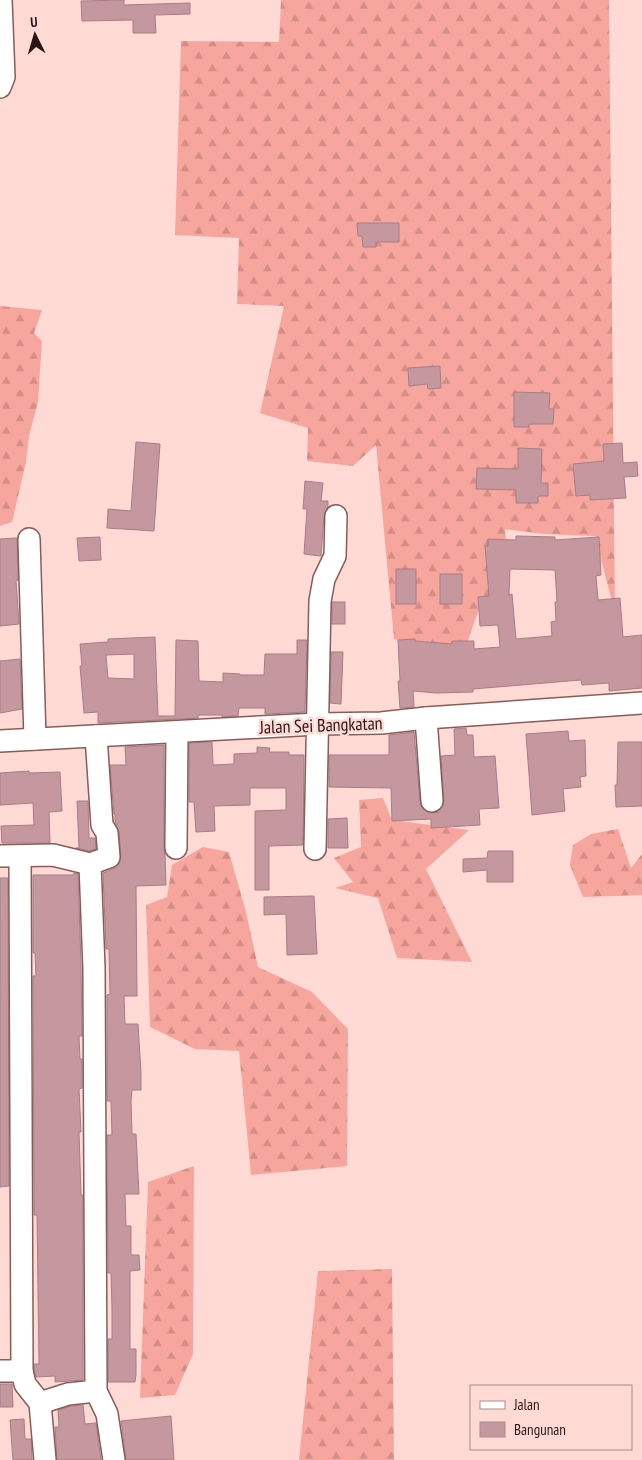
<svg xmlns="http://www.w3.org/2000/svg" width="642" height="1460" viewBox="0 0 642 1460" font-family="'PT Sans Narrow',sans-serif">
  <defs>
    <pattern id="forest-firs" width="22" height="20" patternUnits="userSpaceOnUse" patternTransform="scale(1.25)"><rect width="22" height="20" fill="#f7a69d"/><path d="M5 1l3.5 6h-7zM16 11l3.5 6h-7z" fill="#d48e86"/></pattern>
  </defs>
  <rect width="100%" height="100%" fill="#ffd9d4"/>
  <g fill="url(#forest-firs)">
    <polygon points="281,0 609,0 615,613 595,536 544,534 505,529 509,575 481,603 466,646 432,649 394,639 376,445 353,466 307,461 308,428 260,413 284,306 237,304 239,238 175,235 181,41 279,42"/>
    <polygon points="0,306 42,310 34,333 42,341 38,402 29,436 26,462 12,522 0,526"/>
    <polygon points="383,798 392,820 469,830 426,869 472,962 397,958 378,898 335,888 353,882 334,858 361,847 359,800"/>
    <polygon points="618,829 631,868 642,854 642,895 583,897 570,865 573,845 591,834"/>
    <polygon points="203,847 229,852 246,912 258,967 312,992 348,1029 347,1166 251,1175 239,1051 195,1049 150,1027 146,905 167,897 172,865"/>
    <polygon points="194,1166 193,1354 175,1395 140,1398 148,1182"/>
    <polygon points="392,1269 394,1460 299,1460 318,1271"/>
  </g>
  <g fill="#c598a0" stroke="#a87d85" fill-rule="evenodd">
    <polygon points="124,0 124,5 190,3 190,14 155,15 156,33 133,33 133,20 82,21 81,1"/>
    <polygon points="357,223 399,223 399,242 376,242 376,247 363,247 362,236 358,236"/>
    <polygon points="440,366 441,388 428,389 427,384 409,386 408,368"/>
    <polygon points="514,392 550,393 549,409 554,409 553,424 529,424 529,427 514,427"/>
    <polygon points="136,442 160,444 154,531 107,528 108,509 131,511"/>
    <polygon points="622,443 623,463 637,462 638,476 624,477 626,498 590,500 590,495 576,496 573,464 604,461 603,444"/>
    <polygon points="518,448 542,449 541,483 548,483 548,496 538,496 538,503 516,503 516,490 476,489 477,468 518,469"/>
    <polygon points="305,481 323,483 321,501 328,501 328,507 324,516 321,556 304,554 307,509 303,509"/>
    <path d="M516 536 555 537V540L599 537 601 575 596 576 598 600 620 598 623 637 642 635V688L609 691V683L582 685 581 680 473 689V692L436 693 413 691 414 707 400 708 398 681H400L398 640 415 639V641L452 644V641H474V649L500 647 498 625 480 626 478 597 489 596 485 546H488V539L516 540ZM510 569 555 570 557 602H555L556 621 551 622 552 636 516 639 512 594 509 595Z"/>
    <polygon points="100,537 101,560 79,561 77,538"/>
    <polygon points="17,538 18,580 16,581 19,624 0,626 0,539"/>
    <rect x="396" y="569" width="20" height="35"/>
    <rect x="440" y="574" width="22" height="30"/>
    <rect x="332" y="602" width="13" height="22"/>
    <path d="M155 637 158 716H175L176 640 198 641 199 681 223 682V673L240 674V675H264L265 654H297V640H307L305 712 265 714V708H239L238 716 222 717V715H198V718L98 723V712L84 713 80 666H82L80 644 108 642V639ZM134 654V679L108 678 106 655Z"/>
    <polygon points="331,652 343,652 341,704 330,703"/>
    <polygon points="20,659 22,709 0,713 0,661"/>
    <polygon points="466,728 467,735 473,735 474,757 495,756 499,808 479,809 480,825 431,828 431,819 392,821 391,788 329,787 329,755 389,755 389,735 414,732 420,802 422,808 427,812 433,813 439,812 443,807 444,800 441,756 455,755 454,729"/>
    <polygon points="568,731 569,741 585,740 586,776 580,777 581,787 563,789 565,811 532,815 526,734"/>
    <polygon points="212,742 213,765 234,764 234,754 257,753 257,747 270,748 269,752 289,752 289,755 304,755 303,845 269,846 269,890 255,890 255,811 286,810 286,788 250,788 250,805 214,806 215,831 196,832 194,802 189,802 189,743"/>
    <polygon points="618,742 642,742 642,806 616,807 615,785 617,785"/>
    <polygon points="164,745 164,848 165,854 166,885 136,886 137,996 124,996 125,1024 138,1024 141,1073 141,1090 132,1090 131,1101 132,1134 136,1134 139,1194 125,1194 126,1226 131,1226 131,1255 139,1255 140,1270 130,1271 130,1349 136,1349 136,1375 135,1382 108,1382 108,1339 112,1339 112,1309 111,1273 108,1273 107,1135 112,1135 111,1101 107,1101 107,995 110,994 109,949 106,949 103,873 113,869 119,864 121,856 119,832 115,823 115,814 114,814 110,765 126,765 125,747"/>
    <polygon points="29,771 29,773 60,772 62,811 49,812 50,843 2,843 1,826 34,825 33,803 0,805 0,773"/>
    <polygon points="77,801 88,801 89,838 95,838 96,849 89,851 76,848 79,848"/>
    <polygon points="347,818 348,848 328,848 328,819"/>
    <polygon points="488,851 513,851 513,882 487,882 487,870 463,872 463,859 487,858"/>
    <polygon points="74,873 78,874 81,964 82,1036 79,1036 80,1059 82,1059 82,1088 79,1089 81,1132 79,1132 81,1195 83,1195 83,1380 55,1382 55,1376 36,1377 34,1370 34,1364 39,1364 37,1215 34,1215 33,976 36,976 35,953 33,953 33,875 74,875"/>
    <polygon points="0,878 8,878 9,1186 0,1187"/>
    <polygon points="314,896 317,954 287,955 286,914 264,915 264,897"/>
    <polygon points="0,1384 12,1384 13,1407 0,1407"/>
    <polygon points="83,1405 85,1424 96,1423 101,1460 57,1460 55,1427 59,1427 58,1410 71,1406"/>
    <polygon points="171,1416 174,1460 126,1460 121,1421"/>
    <polygon points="24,1419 25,1439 31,1439 32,1460 13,1460 10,1420"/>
  </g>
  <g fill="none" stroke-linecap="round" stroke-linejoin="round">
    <g stroke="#865d59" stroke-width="24">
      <g id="minor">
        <polyline points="0,87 4,77 1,0"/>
        <polyline points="29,539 35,739"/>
        <polyline points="426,718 432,801"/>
        <polyline points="0,741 317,724 381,723 426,718 642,703"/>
        <polyline points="176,848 177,732"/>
        <polyline points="315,849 320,601 324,579 335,556 336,516"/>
        <polyline points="0,856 53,855 90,864 94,968 96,1391 107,1414 114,1460"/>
        <polyline points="20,856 22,1371 25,1384 40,1403 45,1460"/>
        <polyline points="90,864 109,857 107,833 102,825 96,736"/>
        <polyline points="0,1371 22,1371"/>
        <polyline points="40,1403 68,1394 96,1391"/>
      </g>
    </g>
    <use href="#minor" stroke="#fff" stroke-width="21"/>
  </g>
  <g text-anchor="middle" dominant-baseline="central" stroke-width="5" stroke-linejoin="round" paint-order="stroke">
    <g font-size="18" fill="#271615" stroke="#ffd9d4">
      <text transform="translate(321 725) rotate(-2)">Jalan Sei Bangkatan</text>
    </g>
  </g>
  <rect x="470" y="1385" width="162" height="65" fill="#ffd9d4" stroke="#a98b88"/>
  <rect x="480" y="1401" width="25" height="8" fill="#ffffff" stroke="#a98b88"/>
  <text x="514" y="1410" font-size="15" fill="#271615">Jalan</text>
  <rect x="480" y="1422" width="25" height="15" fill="#c598a0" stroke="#a98b88"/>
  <text x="514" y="1435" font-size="15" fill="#271615">Bangunan</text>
  <g transform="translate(35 35) rotate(355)" stroke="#ffd9d4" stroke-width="4" paint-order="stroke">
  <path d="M0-4L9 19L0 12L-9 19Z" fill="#271615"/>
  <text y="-8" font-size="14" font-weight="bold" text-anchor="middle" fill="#271615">U</text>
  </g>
</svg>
